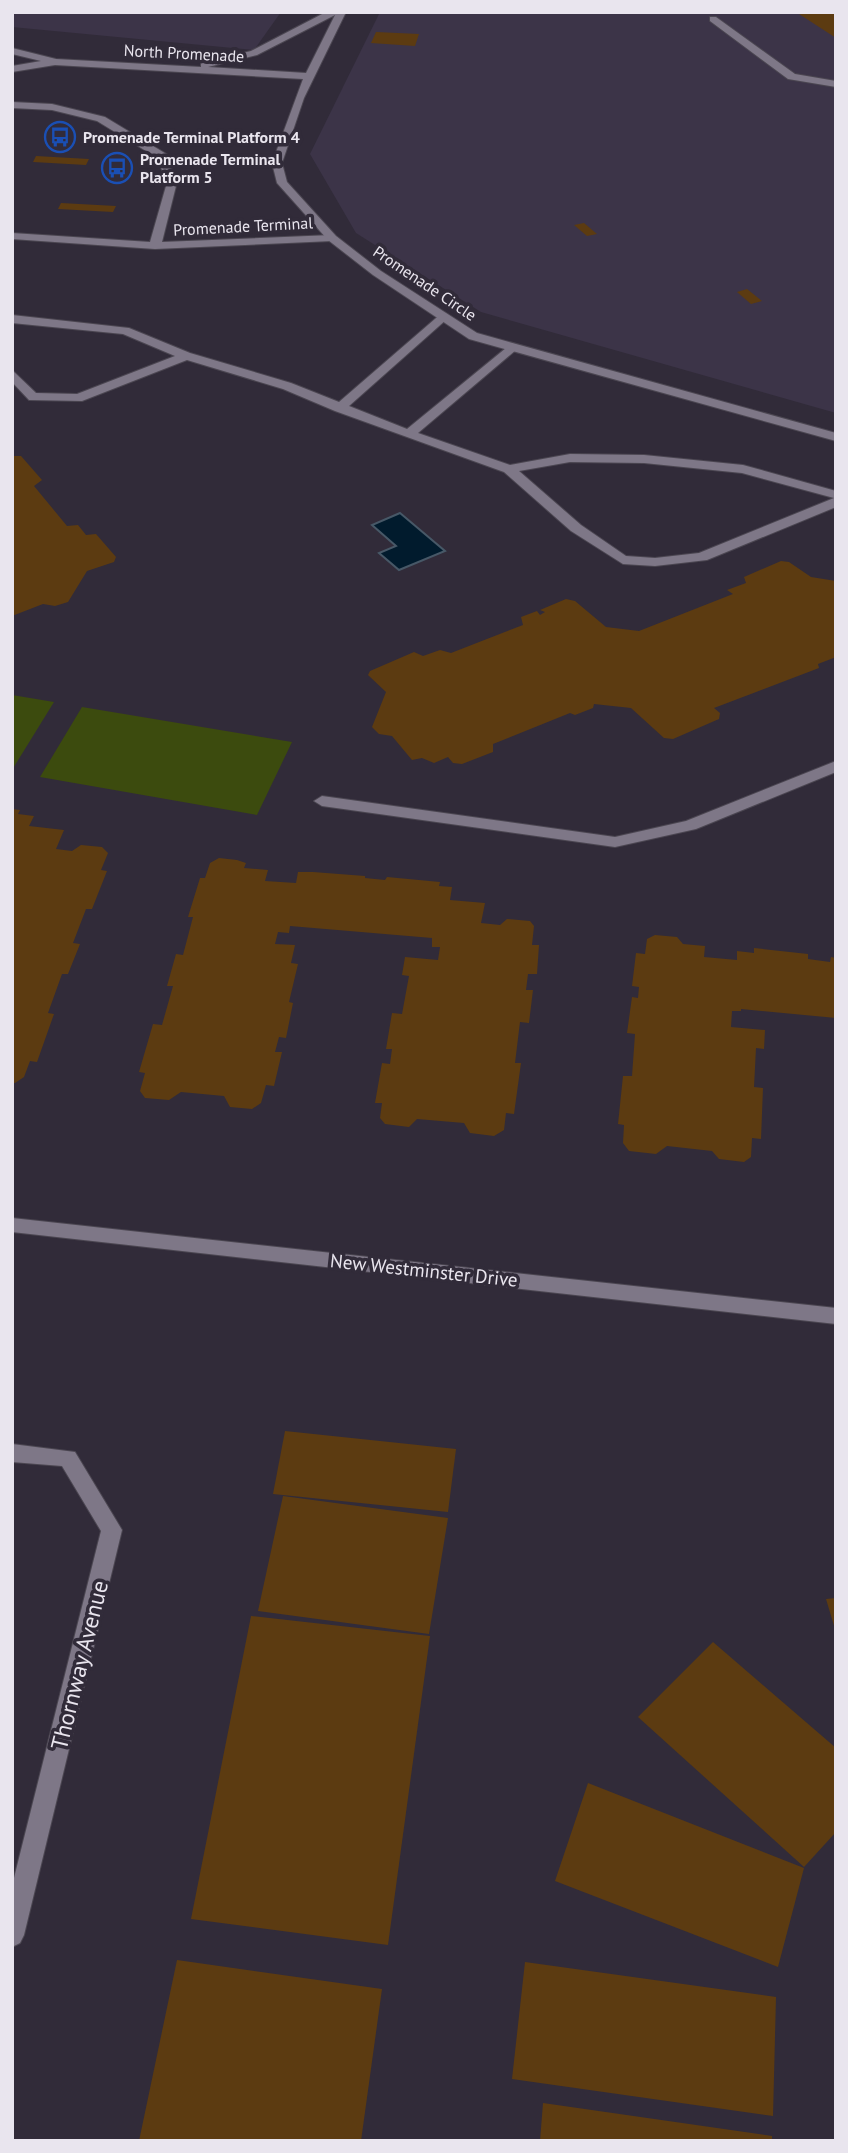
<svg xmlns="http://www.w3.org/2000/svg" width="848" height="2153" viewBox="0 0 848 2153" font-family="'PT Sans',sans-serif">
  <rect width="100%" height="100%" fill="#312b39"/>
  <g fill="#3c3448">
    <polygon points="12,12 281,12 254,50 12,27"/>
    <polygon points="380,12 836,12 836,413 481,312 356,233 310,154"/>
  </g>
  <g fill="#3c4b0e">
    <polygon points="12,695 54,702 12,770"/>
    <polygon points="82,707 292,742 257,815 40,777"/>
  </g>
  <polygon fill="#011b2d" stroke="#475867" stroke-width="2" points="400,513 445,551 399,570 379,553 396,546 372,525"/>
  <g fill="#5c3b11">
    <polygon points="796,12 836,12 836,38"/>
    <polygon points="376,32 419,34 415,46 371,43"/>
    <polygon points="36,156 89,159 86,165 33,162"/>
    <polygon points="61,203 116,206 113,212 58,209"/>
    <polygon points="584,223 597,234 587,236 574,225"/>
    <polygon points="747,289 762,301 751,304 737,292"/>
    <polygon points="12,456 21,456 42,480 34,486 67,526 78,525 86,535 96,534 116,557 114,562 87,571 68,602 55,606 43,604 12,616"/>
    <polygon points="781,561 789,562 811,577 836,581 836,657 818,664 819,668 714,708 720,713 719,719 673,739 664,738 631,708 594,704 593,708 575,715 570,713 493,744 493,752 462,764 453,763 448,757 434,763 422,758 412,760 392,736 379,734 372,727 386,692 368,675 370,671 414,652 423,656 440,650 451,653 523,625 521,617 537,611 540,615 545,612 540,610 566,599 575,601 606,627 639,631 733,594 727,590 746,583 744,577"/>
    <polygon points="12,809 20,810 18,814 34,816 29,826 64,830 56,849 72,851 81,845 102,847 108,853 101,870 107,871 92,909 86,909 73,943 80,944 68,974 62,974 48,1013 54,1014 37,1062 30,1061 24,1077 15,1083 12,1083"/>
    <polygon points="219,858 237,860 246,863 244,868 268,870 265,881 296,883 298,872 313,872 365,876 365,878 385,880 387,877 440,882 439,886 452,887 450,900 485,903 481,923 500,925 507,919 530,921 534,926 532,945 539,945 537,974 528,974 526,990 533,990 529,1023 520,1022 515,1063 521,1063 514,1114 506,1113 504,1130 494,1136 470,1133 464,1123 417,1119 409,1127 385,1124 380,1118 382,1103 375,1103 382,1063 390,1064 392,1049 386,1049 392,1013 402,1014 409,976 402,975 405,957 438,960 440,947 432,947 432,938 290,926 289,933 278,932 275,944 295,945 291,963 298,964 289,1002 293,1003 286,1038 279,1037 275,1052 282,1052 274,1086 266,1085 261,1103 252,1109 230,1107 224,1096 181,1092 169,1100 145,1098 140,1091 145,1073 139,1072 153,1024 162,1025 173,986 167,986 176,954 183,955 193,917 188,917 200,878 205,878 210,863"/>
    <polygon points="655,935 677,937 683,944 705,946 704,957 737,960 737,951 754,953 754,948 808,954 808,959 830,962 831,957 836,958 836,1018 741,1009 741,1011 732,1011 731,1027 765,1030 764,1049 756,1048 754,1087 763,1088 761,1139 752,1138 751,1157 744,1162 719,1159 712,1151 667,1146 656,1154 629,1151 623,1143 624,1125 618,1124 623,1076 632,1076 635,1034 627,1033 632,997 638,998 639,987 632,986 636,953 645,954 647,939"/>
    <polygon points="285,1431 456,1449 448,1512 273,1494"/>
    <polygon points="283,1496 448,1518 429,1634 258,1611"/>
    <polygon points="836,1598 836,1629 835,1629 826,1599"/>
    <polygon points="251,1616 430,1636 388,1945 191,1919"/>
    <polygon points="713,1642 836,1748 836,1832 804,1867 638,1717"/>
    <polygon points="588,1783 804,1868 778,1967 555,1881"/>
    <polygon points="177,1960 382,1989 361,2141 139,2141"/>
    <polygon points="525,1962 776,1997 773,2116 512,2079"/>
    <polygon points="543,2103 772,2136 772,2141 540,2141"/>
  </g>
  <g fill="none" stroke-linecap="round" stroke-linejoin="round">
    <g stroke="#4b4651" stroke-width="2">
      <g id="service">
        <polygon points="710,17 716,17 795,74 836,81 836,87 788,79 710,21"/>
        <polygon points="12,102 52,104 105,117 168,155 176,186 162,242 332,235 338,238 332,241 155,249 12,239 12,233 150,242 166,186 159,159 97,121 52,110 12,108"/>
        <path d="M443 312 449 316 447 319 349 406 407 429 512 343 518 347 516 350 418 433 510 465 570 454 644 455 743 465 836 491V507L707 560 655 566 623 564 571 531 504 472 335 411 283 389 187 360 82 401 29 400 12 382V370L36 393 77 394 175 356 123 334 12 323V315L129 328 190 353 291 383 339 402ZM570 462 644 463 742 473 834 498 699 553 655 558 626 556 581 525 519 471Z"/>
        <polygon points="836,761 836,772 696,829 615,847 322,806 314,801 322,796 615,837 686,821"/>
      </g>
    </g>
    <g stroke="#4b4651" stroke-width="2">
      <g id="minor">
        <path d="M326 12H346L304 98 282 163 287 182 336 236 381 271 477 333 836 433V441L469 339 373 275 328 240 277 183 272 163 303 79 55 65 12 72V66L41 61 12 54V48L56 59 201 67V63L251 51ZM335 15 306 73 208 67 257 55Z"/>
        <polygon points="12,1444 75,1452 122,1530 24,1935 20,1943 12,1947 12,1886 101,1531 62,1466 12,1462"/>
      </g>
    </g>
    <g stroke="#4b4651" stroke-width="2">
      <polygon id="tertiary" points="12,1218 836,1308 836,1324 12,1232"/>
    </g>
    <use href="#service" fill="#7e7787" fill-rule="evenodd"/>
    <use href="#minor" fill="#7e7787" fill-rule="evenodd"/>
    <use href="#tertiary" fill="#7e7787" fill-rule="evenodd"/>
  </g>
  <defs>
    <g id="bus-ring" transform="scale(1.575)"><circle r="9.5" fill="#312b39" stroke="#1a4fb4" stroke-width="1.5"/><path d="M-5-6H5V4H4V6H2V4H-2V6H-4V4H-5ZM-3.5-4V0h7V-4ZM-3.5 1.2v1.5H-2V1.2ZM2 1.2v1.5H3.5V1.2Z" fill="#1a4fb4"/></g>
  </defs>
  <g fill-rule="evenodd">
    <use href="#bus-ring" x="60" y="137"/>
    <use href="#bus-ring" x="117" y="168"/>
  </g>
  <g text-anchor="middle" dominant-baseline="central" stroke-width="7" stroke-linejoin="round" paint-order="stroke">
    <g font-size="16" fill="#e9e5ee" stroke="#312b39">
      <text transform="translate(184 53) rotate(3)">North Promenade</text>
      <text transform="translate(243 226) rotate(-3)">Promenade Terminal</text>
      <text transform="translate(425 283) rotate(34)">Promenade Circle</text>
    </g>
    <g font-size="16" font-weight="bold" fill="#e9e5ee" stroke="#312b39" text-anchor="start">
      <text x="83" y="137">Promenade Terminal Platform 4</text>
      <text x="140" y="159">Promenade Terminal<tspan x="140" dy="18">Platform 5</tspan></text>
    </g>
    <g font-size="19" fill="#e9e5ee" stroke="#312b39">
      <text transform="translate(424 1270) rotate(6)">New Westminster Drive</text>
    </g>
    <g font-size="23" fill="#e9e5ee" stroke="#312b39">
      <text transform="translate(79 1665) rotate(-76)">Thornway Avenue</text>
    </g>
  </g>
  <rect width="848" height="2153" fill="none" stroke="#e9e5ee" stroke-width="28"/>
</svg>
